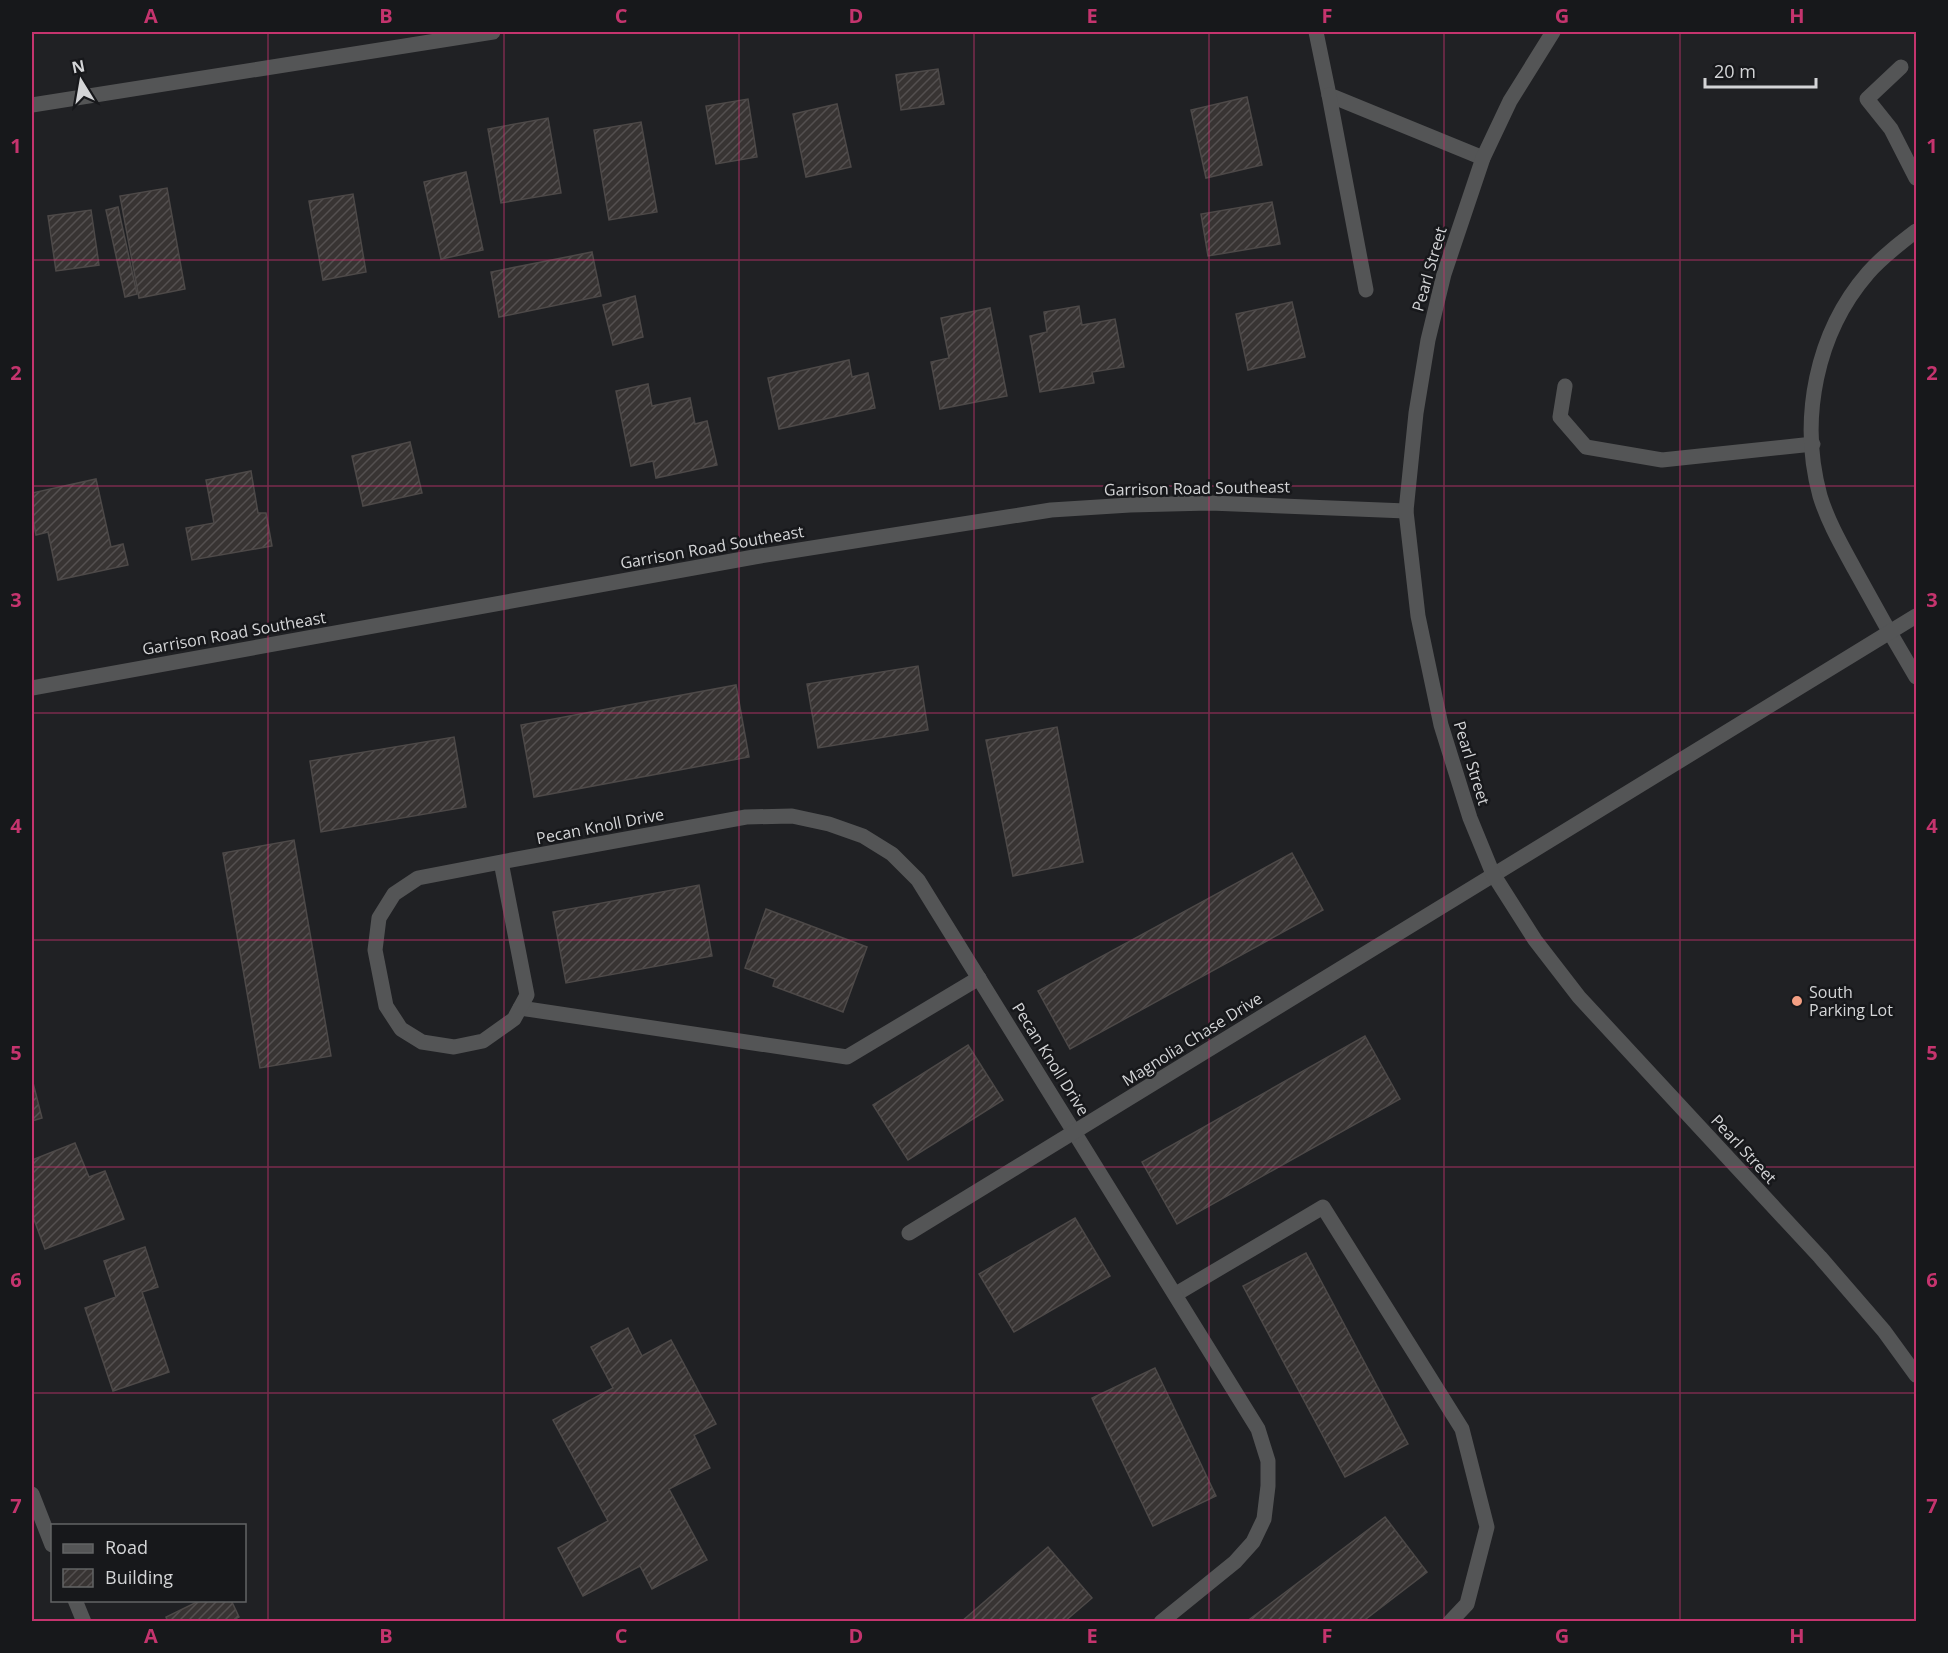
<svg xmlns="http://www.w3.org/2000/svg" width="1948" height="1653" viewBox="0 0 1948 1653" font-family="'Open Sans',sans-serif">
  <defs>
    <pattern id="building-hatch" width="6" height="6" patternUnits="userSpaceOnUse" patternTransform="scale(1.5)"><rect width="6" height="6" fill="#383433"/><path d="M-1 1l2-2M0 6l6-6M5 7l2-2" fill="none" stroke="#545050"/></pattern>
  </defs>
  <rect width="100%" height="100%" fill="#202124"/>
  <g fill="url(#building-hatch)" stroke="#4d4948" stroke-width="1.5">
    <polygon points="938,69 944,104 901,110 896,75"/>
    <polygon points="1247,97 1262,165 1206,178 1191,110"/>
    <polygon points="748,99 757,157 716,164 706,106"/>
    <polygon points="837,104 851,167 806,177 793,114"/>
    <polygon points="548,118 561,193 501,203 488,129"/>
    <polygon points="641,122 657,212 609,220 594,130"/>
    <polygon points="466,172 483,250 441,259 424,182"/>
    <polygon points="167,188 185,289 139,298 120,196"/>
    <polygon points="353,194 366,272 323,280 309,201"/>
    <polygon points="1272,202 1280,244 1208,256 1201,214"/>
    <polygon points="118,207 137,294 125,297 106,210"/>
    <polygon points="91,210 99,265 56,271 48,216"/>
    <polygon points="592,252 601,296 499,317 491,272"/>
    <polygon points="635,296 643,337 613,345 603,305"/>
    <polygon points="1292,302 1305,357 1248,370 1236,314"/>
    <polygon points="1079,306 1082,325 1115,319 1124,367 1092,372 1094,383 1040,392 1030,336 1047,332 1044,312"/>
    <polygon points="990,308 1007,396 940,409 931,362 949,358 941,318"/>
    <polygon points="849,360 852,377 868,373 875,408 779,429 768,378"/>
    <polygon points="648,384 652,406 690,398 695,424 707,421 717,465 656,478 653,461 631,466 616,391"/>
    <polygon points="410,442 422,493 363,506 352,456"/>
    <polygon points="251,471 258,513 266,513 272,546 192,560 186,528 214,523 206,480"/>
    <polygon points="96,479 111,547 123,544 128,565 58,580 48,532 36,535 32,514 32,493"/>
    <polygon points="918,666 928,730 818,748 807,684"/>
    <polygon points="736,685 749,757 534,797 521,725"/>
    <polygon points="1057,727 1083,862 1013,876 986,740"/>
    <polygon points="454,737 466,807 321,832 310,761"/>
    <polygon points="294,840 331,1056 260,1068 223,853"/>
    <polygon points="1292,853 1323,910 1070,1049 1038,991"/>
    <polygon points="699,885 712,956 566,983 553,912"/>
    <polygon points="766,909 867,947 843,1012 773,986 775,979 745,968"/>
    <polygon points="1365,1036 1400,1099 1177,1224 1142,1162"/>
    <polygon points="968,1045 1003,1100 908,1160 873,1105"/>
    <polygon points="32,1079 42,1118 32,1121"/>
    <polygon points="75,1143 89,1177 105,1171 124,1219 45,1249 32,1214 32,1160"/>
    <polygon points="1075,1218 1110,1276 1014,1332 979,1274"/>
    <polygon points="145,1247 158,1287 142,1292 169,1372 113,1391 85,1308 116,1297 104,1261"/>
    <polygon points="1306,1253 1408,1444 1345,1477 1243,1286"/>
    <polygon points="628,1328 642,1356 671,1340 716,1424 694,1435 710,1468 669,1489 707,1560 652,1589 640,1566 583,1596 558,1548 608,1521 553,1420 613,1388 591,1347"/>
    <polygon points="1155,1368 1216,1496 1153,1526 1092,1398"/>
    <polygon points="1385,1517 1427,1572 1362,1622 1246,1622"/>
    <polygon points="1048,1547 1092,1598 1064,1622 961,1622"/>
    <polygon points="201,1600 231,1600 239,1617 230,1622 168,1622 166,1617"/>
  </g>
  <g fill="none" stroke-linecap="round" stroke-linejoin="round">
    <g stroke="#545556" stroke-width="15">
      <polyline points="1901,67 1867,99 1891,129 1916,178"/>
      <polyline points="1565,386 1560,417 1586,447 1662,460 1813,444"/>
      <polyline points="520,1008 847,1057 979,978"/>
      <polyline points="1176,1294 1323,1207 1462,1429 1487,1527 1467,1604 1450,1622"/>
    </g>
    <g stroke="#545556" stroke-width="15">
      <polyline points="1316,32 1329,95 1483,158"/>
      <polyline points="1329,95 1366,290"/>
      <polyline points="32,105 493,32"/>
      <path d="M1916 231C1899 244 1882 257 1868 273 1816 333 1799 419 1820 496 1828 522 1842 546 1855 570 1875 607 1895 642 1916 677"/>
      <polyline points="32,688 754,557 1051,510 1130,505 1210,503 1406,511"/>
      <polyline points="501,862 527,995 514,1019 483,1041 454,1047 422,1042 401,1029 386,1006 375,950 379,918 394,894 418,878 501,862 746,817 792,816 829,824 863,836 892,854 918,880 1258,1429 1268,1461 1268,1486 1264,1519 1253,1542 1235,1562 1161,1622"/>
      <polyline points="909,1233 1916,616"/>
      <polyline points="32,1494 52,1545"/>
      <polyline points="75,1600 84,1622"/>
    </g>
    <polyline stroke="#545556" stroke-width="15" points="1553,32 1510,101 1483,158 1444,274 1428,340 1416,413 1406,511 1418,616 1441,725 1470,818 1493,874 1535,940 1579,997 1820,1257 1884,1331 1916,1375"/>
  </g>
  <path fill="none" stroke="#c5346e" stroke-width="1.5" stroke-opacity="0.55" d="M268 32V1622M504 32V1622M739 32V1622M974 32V1622M1209 32V1622M1444 32V1622M1680 32V1622M32 260H1916M32 486H1916M32 713H1916M32 940H1916M32 1167H1916M32 1393H1916"/>
  <circle fill="#f39f83" stroke="#17181b" stroke-width="2" cx="1797" cy="1001" r="6"/>
  <g text-anchor="middle" dominant-baseline="central" stroke-width="5" stroke-linejoin="round" paint-order="stroke">
    <g font-size="16" fill="#d4d5d7" stroke="#17181b">
      <text transform="translate(1429 269) rotate(-74)">Pearl Street</text>
      <text transform="translate(1197 488) rotate(-1)">Garrison Road Southeast</text>
      <text transform="translate(712 547) rotate(-10)">Garrison Road Southeast</text>
      <text transform="translate(234 633) rotate(-10)">Garrison Road Southeast</text>
      <text transform="translate(1472 763) rotate(73)">Pearl Street</text>
      <text transform="translate(600 826) rotate(-11)">Pecan Knoll Drive</text>
      <text transform="translate(1192 1039) rotate(-32)">Magnolia Chase Drive</text>
      <text transform="translate(1051 1059) rotate(58)">Pecan Knoll Drive</text>
      <text transform="translate(1744 1149) rotate(47)">Pearl Street</text>
    </g>
    <g font-size="16" fill="#d4d5d7" stroke="#17181b" text-anchor="start">
      <text x="1809" y="992">South<tspan x="1809" dy="18">Parking Lot</tspan></text>
    </g>
  </g>
  <rect width="1948" height="1653" fill="none" stroke="#17181b" stroke-width="66"/>
  <rect x="51" y="1524" width="195" height="78" fill="#17181b" stroke="#636466" stroke-width="1.5"/>
  <rect x="63" y="1544" width="30" height="9" fill="#545556" stroke="#636466" stroke-width="1.5"/>
  <text x="105" y="1554" font-size="18" fill="#d4d5d7">Road</text>
  <rect x="63" y="1569" width="30" height="18" fill="url(#building-hatch)" stroke="#636466" stroke-width="1.5"/>
  <text x="105" y="1584" font-size="18" fill="#d4d5d7">Building</text>
  <g transform="translate(81 81) rotate(349)" stroke="#17181b" stroke-width="4.5" paint-order="stroke">
  <path d="M0-4.5L10 22L0 15L-10 22Z" fill="#d4d5d7"/>
  <text y="-9" font-size="16" font-weight="bold" text-anchor="middle" fill="#d4d5d7">N</text>
  </g>
  <path d="M1705 78v9h111v-9" fill="none" stroke="#d4d5d7" stroke-width="3"/>
  <text x="1714" y="78" font-size="18" fill="#d4d5d7" stroke="#17181b" stroke-width="4.5" paint-order="stroke">20 m</text>
  <rect x="33" y="33" width="1882" height="1587" fill="none" stroke="#c5346e" stroke-width="2"/>
  <g font-size="20" text-anchor="middle" font-weight="bold" fill="#c5346e">
    <text x="151" y="23">A</text>
    <text x="386" y="23">B</text>
    <text x="621" y="23">C</text>
    <text x="856" y="23">D</text>
    <text x="1092" y="23">E</text>
    <text x="1327" y="23">F</text>
    <text x="1562" y="23">G</text>
    <text x="1797" y="23">H</text>
    <text x="16" y="153">1</text>
    <text x="1932" y="153">1</text>
    <text x="16" y="380">2</text>
    <text x="1932" y="380">2</text>
    <text x="16" y="607">3</text>
    <text x="1932" y="607">3</text>
    <text x="16" y="833">4</text>
    <text x="1932" y="833">4</text>
    <text x="16" y="1060">5</text>
    <text x="1932" y="1060">5</text>
    <text x="16" y="1287">6</text>
    <text x="1932" y="1287">6</text>
    <text x="16" y="1513">7</text>
    <text x="1932" y="1513">7</text>
    <text x="151" y="1643">A</text>
    <text x="386" y="1643">B</text>
    <text x="621" y="1643">C</text>
    <text x="856" y="1643">D</text>
    <text x="1092" y="1643">E</text>
    <text x="1327" y="1643">F</text>
    <text x="1562" y="1643">G</text>
    <text x="1797" y="1643">H</text>
  </g>
</svg>
